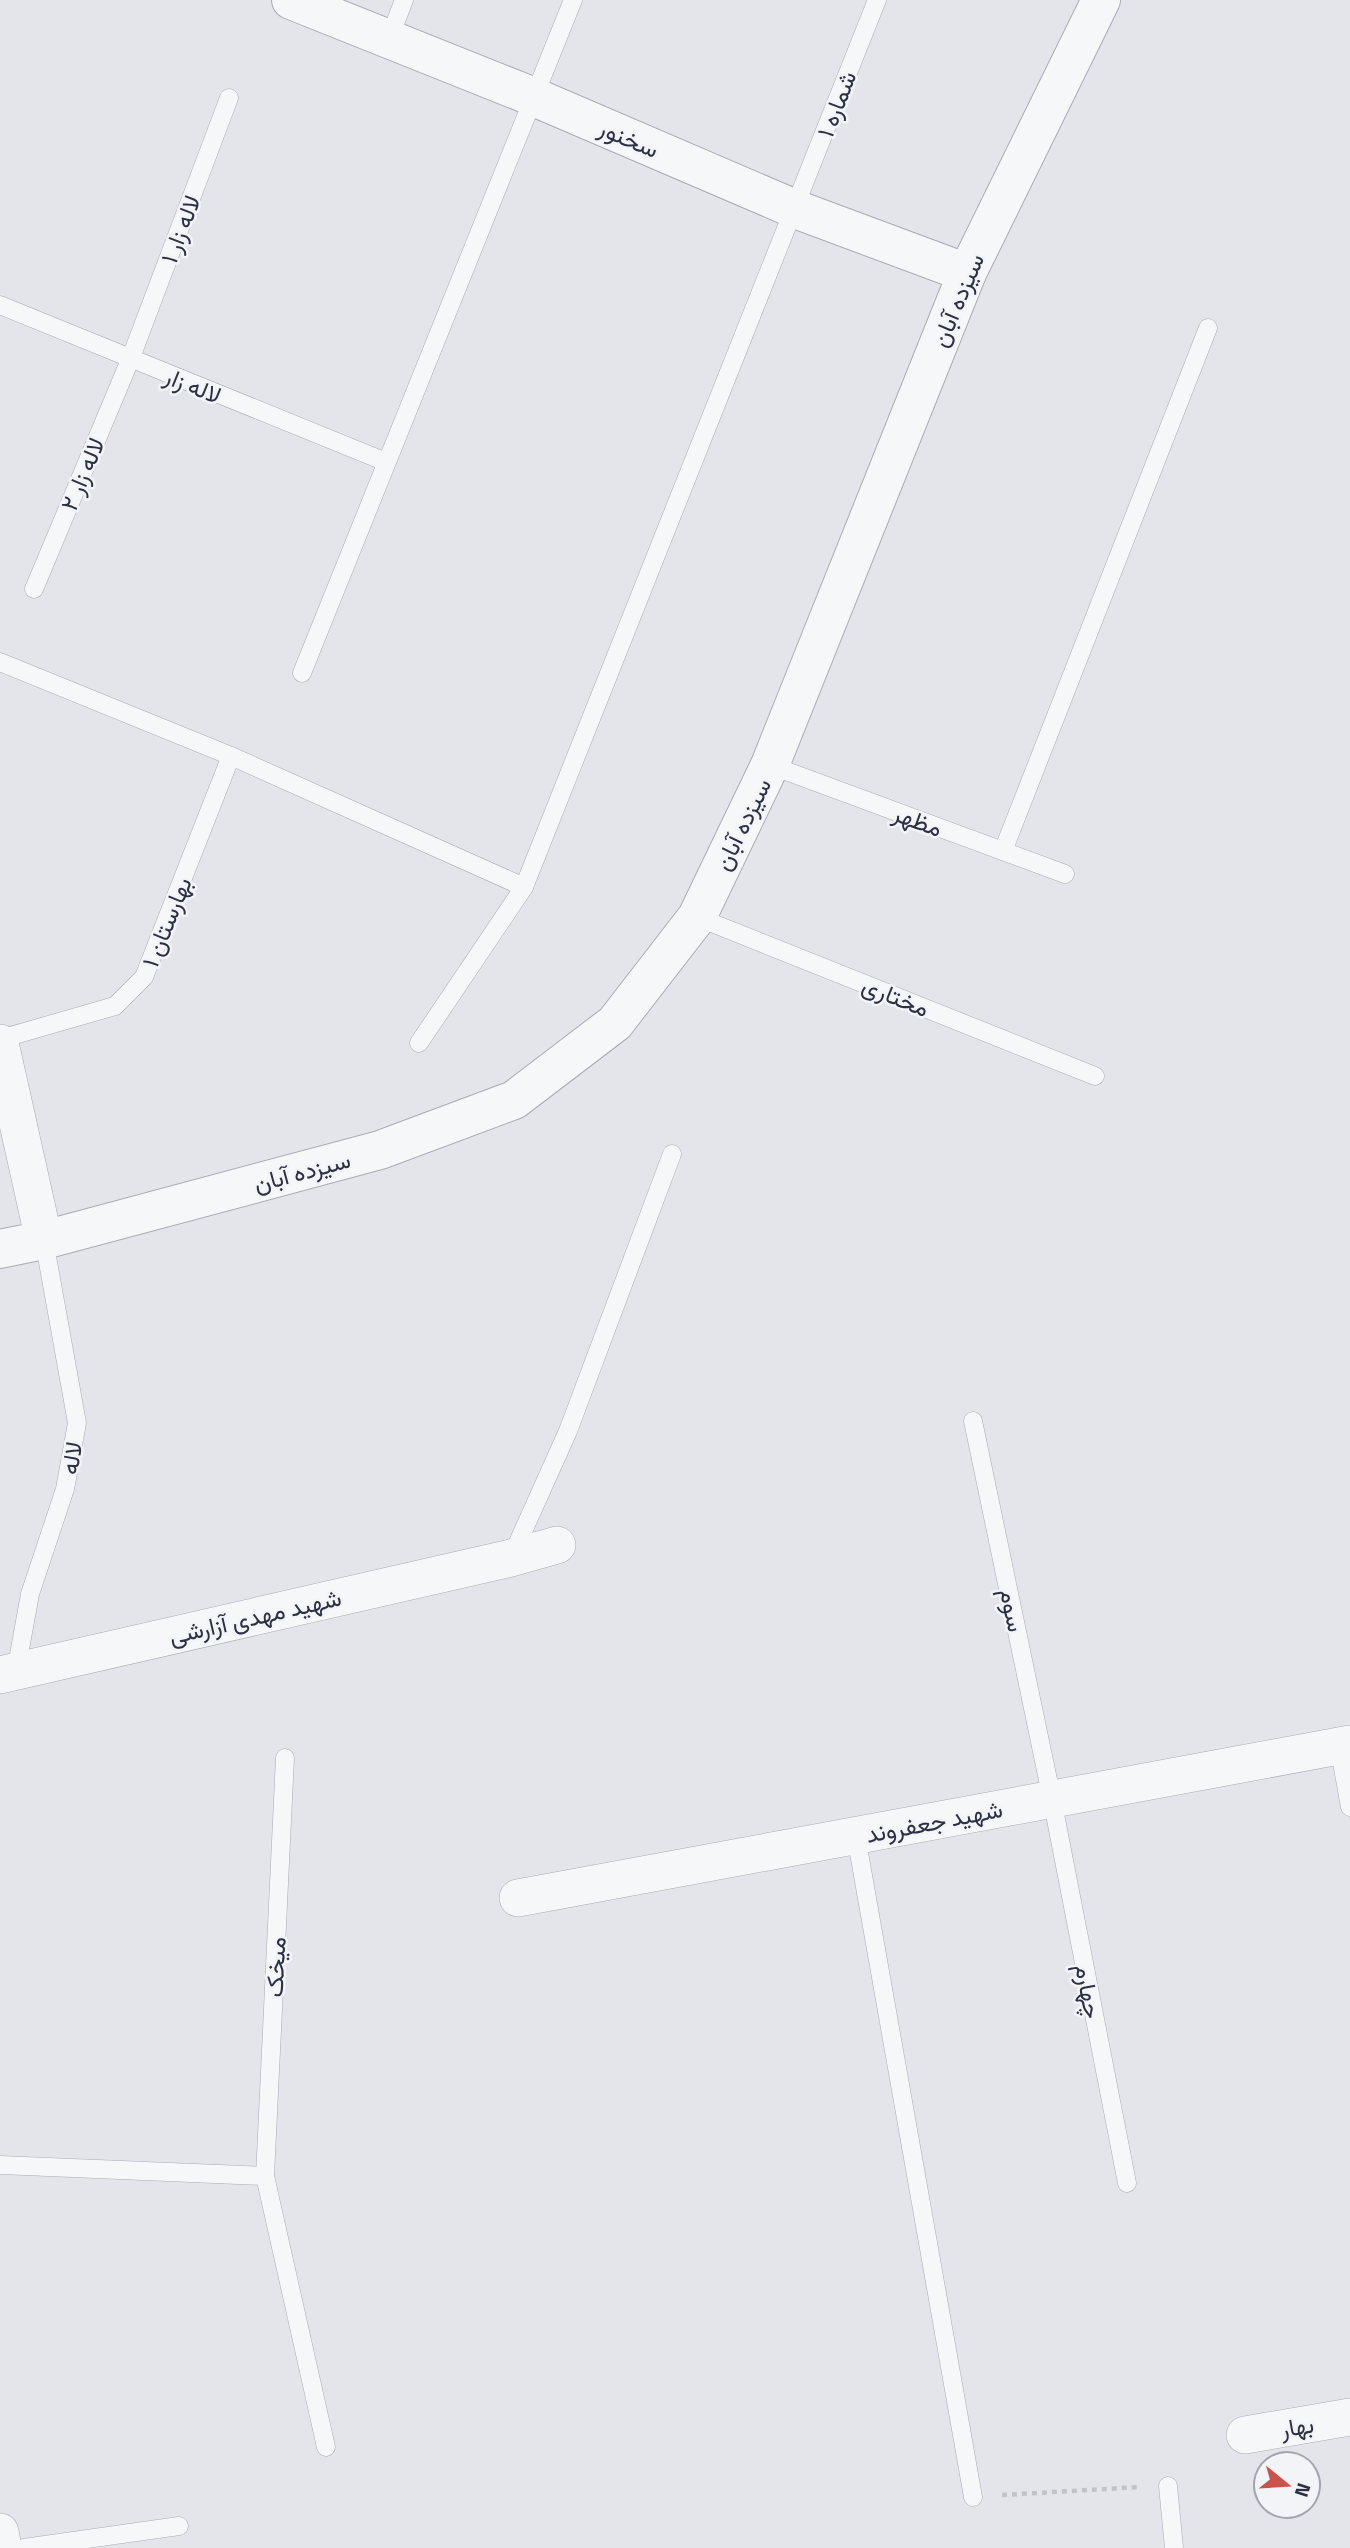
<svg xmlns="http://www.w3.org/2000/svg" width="1350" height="2548" viewBox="0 0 1350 2548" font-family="'Titillium Web',Vazirmatn,sans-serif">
  <rect width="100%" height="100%" fill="#e4e5eb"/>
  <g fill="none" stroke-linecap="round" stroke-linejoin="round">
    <g stroke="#a9abb5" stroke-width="19">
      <g id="service">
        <polyline points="389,39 404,0"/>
        <polyline points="0,305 386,462"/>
        <polyline points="34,589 130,360 229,98"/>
        <polyline points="0,662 231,756 524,887"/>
        <polyline points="302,673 573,0"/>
        <polyline points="770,765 1065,874"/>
        <polyline points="1003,851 1208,328"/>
        <polyline points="697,917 1095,1076"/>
        <polyline points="0,1039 115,1006 144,977 231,756"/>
        <polyline points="419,1043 524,887 877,0"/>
        <polyline points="973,1421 1052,1799 1127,2183"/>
        <polyline points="511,1558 568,1431 672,1154"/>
        <polyline points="16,1671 30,1594 65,1489 77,1423 44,1240"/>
        <polyline points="1339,1746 1350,1807"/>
        <polyline points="285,1758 265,2176 326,2447"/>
        <polyline points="856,1836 973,2497"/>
        <polyline points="0,2165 265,2176"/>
        <polyline points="1168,2486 1174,2548"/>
        <polyline points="24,2548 179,2526"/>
      </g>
    </g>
    <g stroke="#a9abb5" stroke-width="38">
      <g id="minor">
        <polyline points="0,1043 44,1240"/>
        <polyline points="0,1675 511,1558 557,1545"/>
        <polyline points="518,1898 1350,1744"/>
        <polyline points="1245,2435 1350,2417"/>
        <polyline points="0,2532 3,2548"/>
      </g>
    </g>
    <g stroke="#a9abb5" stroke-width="40">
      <g id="tertiary">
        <polyline points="291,0 534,97 795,209 967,273"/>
        <polyline points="0,1249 44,1240 380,1150 514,1100 615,1023 697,917 770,765 967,273 1101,0"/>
      </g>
    </g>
    <polyline stroke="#c1c3ca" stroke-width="4.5" stroke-dasharray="5 5" stroke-linecap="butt" points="1002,2495 1140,2487"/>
    <use href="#service" stroke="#f6f7f9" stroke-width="18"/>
    <use href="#minor" stroke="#f6f7f9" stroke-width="37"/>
    <use href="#tertiary" stroke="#f6f7f9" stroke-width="38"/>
  </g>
  <g text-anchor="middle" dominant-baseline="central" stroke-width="5" stroke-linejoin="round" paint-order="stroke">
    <g font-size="24" fill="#2c3043" stroke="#f3f4f8">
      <text transform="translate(836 104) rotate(-69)">شماره ۱</text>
      <text transform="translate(629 138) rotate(23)">سخنور</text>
      <text transform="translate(180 229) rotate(-69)">لاله زار ۱</text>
      <text transform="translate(957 300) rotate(-67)">سیزده آبان</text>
      <text transform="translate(193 385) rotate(22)">لاله زار</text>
      <text transform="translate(82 474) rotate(-67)">لاله زار ۲</text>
      <text transform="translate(918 820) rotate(20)">مظهر</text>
      <text transform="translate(742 824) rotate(-64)">سیزده آبان</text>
      <text transform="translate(166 922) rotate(-68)">بهارستان ۱</text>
      <text transform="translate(896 996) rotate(22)">مختاری</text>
      <text transform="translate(302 1171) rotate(-15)">سیزده آبان</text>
      <text transform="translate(71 1458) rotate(-80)">لاله</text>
      <text transform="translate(1013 1610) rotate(78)">سوم</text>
      <text transform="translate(255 1616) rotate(-13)">شهید مهدی آزارشی</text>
      <text transform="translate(934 1821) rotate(-11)">شهید جعفروند</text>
      <text transform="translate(275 1967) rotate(-87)">میخک</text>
      <text transform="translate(1089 1991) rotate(79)">چهارم</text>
      <text transform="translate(1297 2426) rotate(-10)">بهار</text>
    </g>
  </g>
  <g transform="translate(1287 2485) rotate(108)"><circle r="33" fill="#f3f4f8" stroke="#a3a6b0" stroke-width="2"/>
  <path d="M0-5L12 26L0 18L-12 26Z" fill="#cb524d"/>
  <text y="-10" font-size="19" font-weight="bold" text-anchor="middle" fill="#2c3043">N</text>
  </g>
</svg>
